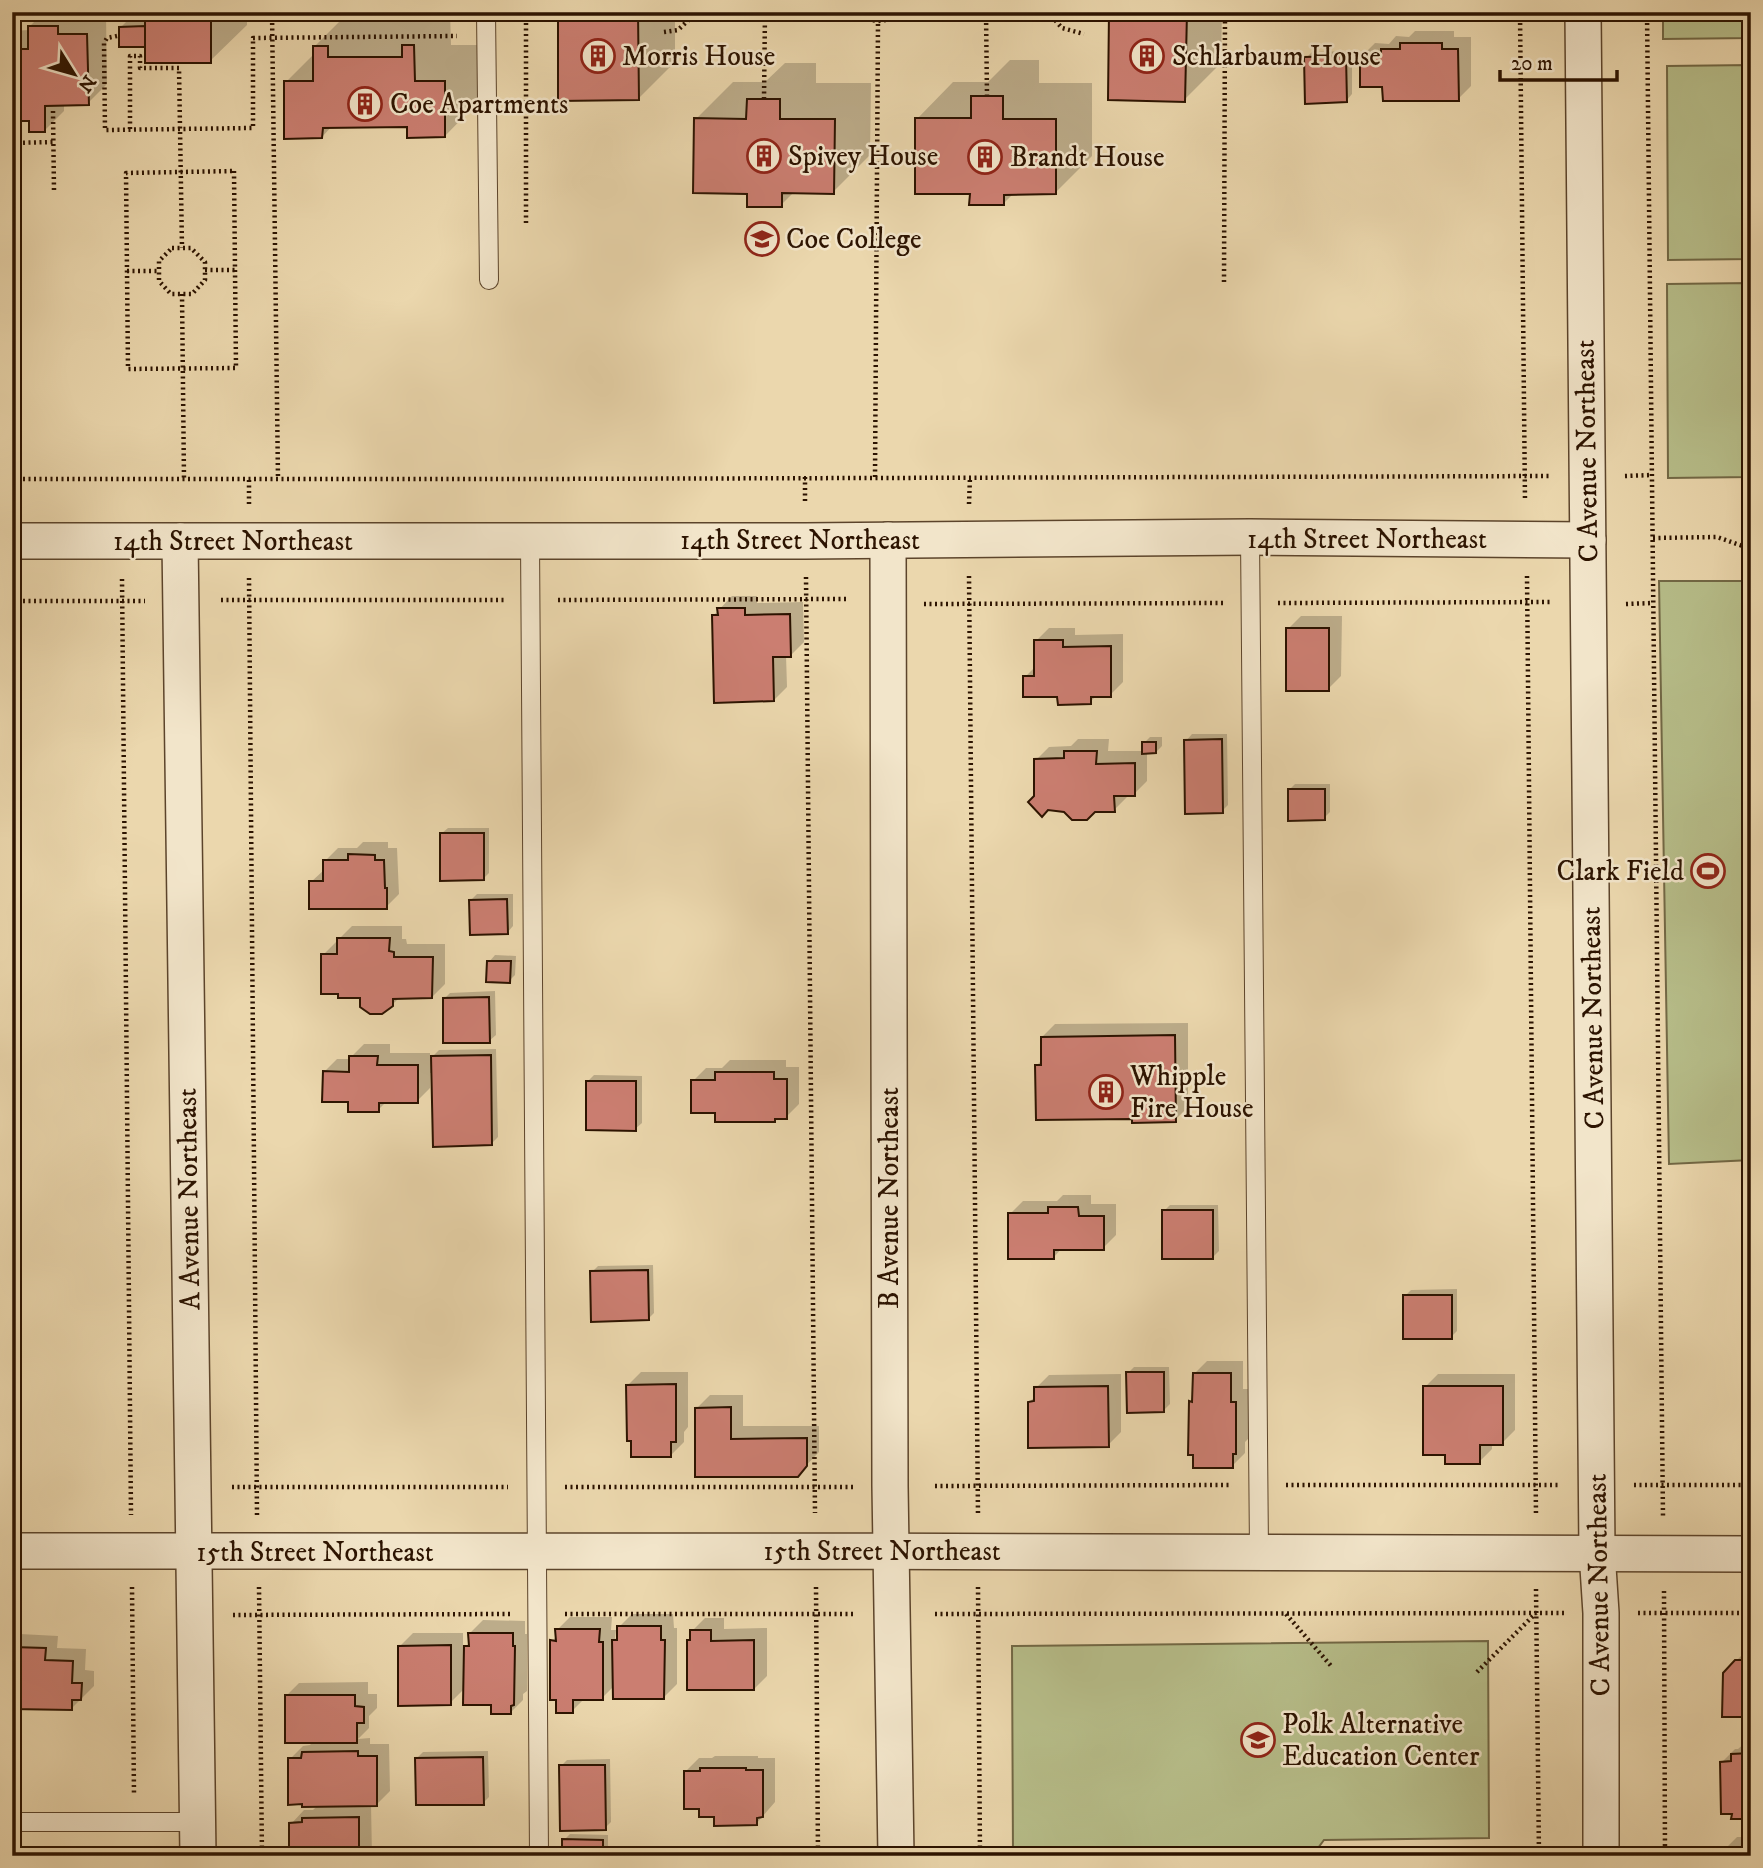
<svg xmlns="http://www.w3.org/2000/svg" width="1763" height="1868" viewBox="0 0 1763 1868" font-family="'IM FELL DW Pica',serif">
  <rect width="100%" height="100%" fill="#ebd7ad"/>
  <filter id="stains"><feTurbulence type="fractalNoise" baseFrequency=".00286" numOctaves="4"/><feColorMatrix values="0 0 0 0 .2 0 0 0 0 .09 0 0 0 0 .02 0 0 0 .5 -.17"/></filter>
  <radialGradient id="worn" r=".72"><stop offset=".6" stop-color="#630" stop-opacity="0"/><stop offset="1" stop-color="#630" stop-opacity=".3"/></radialGradient>
  <g fill="#b7be8a" stroke="#726845" stroke-width="2">
    <polygon points="813,12 949,12 878,21"/>
    <polygon points="1663,12 1751,12 1751,38 1663,39"/>
    <polygon points="1751,65 1751,259 1668,260 1667,66"/>
    <polygon points="1751,283 1751,477 1668,478 1667,284"/>
    <polygon points="1659,581 1751,581 1751,1160 1669,1164"/>
    <polygon points="1488,1641 1489,1838 1324,1840 1312,1856 1013,1856 1012,1646"/>
  </g>
  <g fill="#0003">
    <polygon points="44,12 77,12 77,15 106,15 107,84 88,103 64,104 64,111 45,130 30,119 12,119 12,31 29,30 29,27"/>
    <polygon points="147,12 247,12 247,25 210,61 147,45 121,27 127,21 147,21"/>
    <polygon points="349,12 364,12 364,21 429,21 437,12 450,12 451,45 481,45 481,99 445,136 409,125 332,126 322,137 286,82 314,54 314,47"/>
    <polygon points="560,12 675,12 675,62 638,99"/>
    <polygon points="1111,12 1222,12 1221,63 1184,100"/>
    <polygon points="1415,31 1454,31 1454,37 1471,37 1471,86 1458,99 1384,85 1362,56 1375,43 1389,44 1396,36 1409,37"/>
    <polygon points="1352,51 1352,94 1346,101 1306,58 1312,52"/>
    <polygon points="1010,60 1039,60 1039,83 1092,83 1092,156 1055,193 1014,193 1003,204 971,193 917,119 953,82 988,82"/>
    <polygon points="785,63 816,63 816,83 871,83 870,155 833,192 794,192 781,205 749,192 696,119 733,82 765,82"/>
    <polygon points="732,596 757,596 757,603 803,602 804,642 791,655 786,655 787,687 774,700 714,615"/>
    <polygon points="1301,616 1342,616 1341,676 1328,689 1288,629"/>
    <polygon points="1049,628 1075,628 1075,635 1123,634 1123,682 1110,695 1097,695 1090,702 1059,695 1025,677 1036,666 1036,641"/>
    <polygon points="1192,734 1227,734 1228,805 1222,811 1186,741"/>
    <polygon points="1150,737 1162,737 1162,746 1156,752 1147,752 1147,781 1134,794 1127,794 1127,797 1114,810 1065,810 1036,797 1036,760 1049,747 1071,746 1078,739 1109,739 1108,751 1144,751 1144,743"/>
    <polygon points="1295,784 1330,784 1330,812 1324,818 1289,790"/>
    <polygon points="448,828 489,828 489,873 483,879 441,834"/>
    <polygon points="363,842 388,842 388,848 397,848 399,894 386,907 311,882 325,869 325,861 338,848 357,848"/>
    <polygon points="477,894 513,894 513,926 507,933 471,900"/>
    <polygon points="352,926 402,926 402,939 406,939 407,944 445,944 445,984 432,997 400,997 392,1005 362,996 323,955 336,942 339,942 339,939"/>
    <polygon points="495,955 516,956 515,975 509,981 489,962"/>
    <polygon points="495,991 496,1035 489,1041 444,999 450,993"/>
    <polygon points="1188,1023 1188,1107 1175,1120 1037,1065 1042,1060 1042,1037 1055,1024"/>
    <polygon points="364,1044 390,1044 390,1053 430,1053 430,1059 439,1050 496,1049 498,1137 492,1143 433,1073 430,1073 430,1088 417,1101 387,1101 378,1110 350,1100 324,1072 337,1059 351,1059 351,1057"/>
    <polygon points="730,1060 786,1060 786,1067 799,1067 799,1104 786,1117 778,1117 775,1120 717,1111 693,1081 706,1068 722,1068"/>
    <polygon points="594,1075 642,1076 642,1123 635,1129 588,1081"/>
    <polygon points="1063,1195 1091,1195 1091,1204 1116,1204 1116,1235 1103,1248 1062,1248 1054,1257 1010,1214 1023,1201 1057,1201"/>
    <polygon points="1170,1205 1218,1205 1219,1251 1213,1257 1164,1211"/>
    <polygon points="653,1265 654,1313 648,1319 592,1272 598,1266"/>
    <polygon points="1457,1289 1457,1331 1451,1337 1405,1296 1411,1290"/>
    <polygon points="1207,1361 1243,1361 1243,1389 1248,1389 1248,1439 1245,1442 1245,1453 1232,1466 1190,1402 1194,1398 1194,1374"/>
    <polygon points="1134,1367 1169,1367 1170,1404 1164,1410 1128,1373"/>
    <polygon points="641,1372 688,1372 688,1427 684,1432 684,1442 671,1455 628,1385"/>
    <polygon points="1121,1374 1121,1432 1108,1445 1029,1402 1036,1396 1036,1388 1049,1375"/>
    <polygon points="1438,1374 1515,1374 1515,1430 1502,1443 1492,1443 1492,1449 1479,1462 1447,1453 1425,1387"/>
    <polygon points="710,1395 743,1395 743,1426 819,1426 819,1452 797,1475 697,1475 697,1408"/>
    <polygon points="632,1614 673,1614 674,1628 677,1628 677,1684 664,1697 614,1686 602,1698 585,1698 572,1711 552,1641 557,1636 557,1630 570,1617 612,1617 611,1630 616,1630 615,1639 619,1635 619,1627"/>
    <polygon points="705,1618 724,1618 724,1629 767,1628 767,1676 754,1689 689,1641 692,1638 692,1631"/>
    <polygon points="483,1620 525,1621 525,1634 527,1634 527,1691 523,1694 523,1700 510,1713 465,1688 450,1703 400,1646 413,1633 463,1633 463,1650 470,1642 470,1633"/>
    <polygon points="20,1634 58,1636 57,1648 86,1649 85,1670 94,1671 94,1686 72,1708 12,1707 12,1642"/>
    <polygon points="1749,1648 1751,1648 1751,1715 1736,1661"/>
    <polygon points="368,1682 368,1694 377,1694 377,1708 369,1716 369,1728 358,1739 370,1738 370,1744 389,1744 390,1791 377,1804 371,1804 372,1856 291,1856 291,1824 304,1810 313,1810 318,1805 290,1759 303,1746 310,1745 314,1741 286,1696 299,1683"/>
    <polygon points="1751,1741 1751,1817 1722,1762 1735,1749 1738,1749 1746,1742"/>
    <polygon points="488,1751 489,1797 483,1803 417,1758 423,1752"/>
    <polygon points="715,1756 758,1756 758,1758 775,1758 775,1802 756,1824 716,1816 701,1807 686,1771 699,1758 712,1758"/>
    <polygon points="610,1759 611,1822 605,1828 561,1766 567,1760"/>
    <polygon points="570,1834 608,1835 608,1856 564,1856 564,1840"/>
    <polygon points="1737,1837 1751,1837 1751,1856 1724,1850"/>
  </g>
  <g fill="#cb7e71" stroke="#2c1300" stroke-width="2">
    <rect x="145" y="12" width="66" height="51"/>
    <polygon points="558,12 638,12 639,100 558,101"/>
    <polygon points="1109,12 1187,12 1185,102 1108,100"/>
    <polygon points="28,26 58,26 58,34 87,34 89,105 45,106 45,132 29,132 29,121 12,121 12,49 28,49"/>
    <polygon points="145,26 145,47 119,47 119,27"/>
    <polygon points="1400,43 1442,43 1442,49 1458,49 1459,101 1383,101 1382,87 1360,87 1360,56 1381,56 1381,49 1400,49"/>
    <polygon points="402,45 414,45 415,81 445,81 445,137 407,138 407,127 323,128 322,138 284,139 284,81 313,81 313,46 328,46 328,57 402,57"/>
    <polygon points="1346,56 1347,102 1305,104 1304,57"/>
    <polygon points="971,96 1003,96 1003,119 1056,119 1056,194 1004,195 1004,205 969,205 970,194 915,194 915,118 971,118"/>
    <polygon points="747,99 780,99 780,119 835,119 834,194 782,193 782,207 747,207 747,194 693,193 694,118 746,119"/>
    <polygon points="717,608 745,608 745,615 790,614 791,657 773,657 774,701 714,703 712,615 718,615"/>
    <rect x="1286" y="628" width="43" height="63"/>
    <polygon points="1034,640 1063,640 1063,647 1111,646 1111,697 1091,697 1091,704 1058,705 1057,697 1023,697 1023,676 1034,676"/>
    <polygon points="1222,739 1223,813 1185,814 1184,740"/>
    <polygon points="1142,742 1156,742 1156,753 1142,754"/>
    <polygon points="1064,751 1097,751 1096,764 1135,763 1135,796 1114,796 1115,812 1095,812 1087,820 1072,820 1064,812 1048,810 1042,817 1028,802 1034,796 1034,759 1064,758"/>
    <polygon points="1288,789 1325,789 1325,820 1288,821"/>
    <polygon points="440,833 484,833 484,880 440,881"/>
    <polygon points="348,854 375,855 375,860 384,860 385,888 387,888 387,909 309,909 309,881 323,881 323,860 348,860"/>
    <polygon points="507,899 508,934 470,935 469,900"/>
    <polygon points="337,938 390,938 389,951 394,952 394,957 433,957 432,998 393,999 393,1006 382,1014 370,1014 360,1007 360,998 338,998 338,994 321,994 321,954 337,954"/>
    <polygon points="487,961 511,961 510,983 486,982"/>
    <polygon points="489,997 490,1043 443,1043 443,998"/>
    <polygon points="1175,1035 1176,1122 1132,1123 1132,1119 1036,1120 1035,1065 1041,1065 1041,1037"/>
    <polygon points="491,1055 492,1145 433,1147 431,1056"/>
    <polygon points="349,1056 378,1056 377,1065 418,1065 418,1103 379,1103 379,1112 348,1112 348,1102 322,1102 323,1071 349,1072"/>
    <polygon points="715,1072 774,1072 774,1079 787,1079 787,1119 775,1119 775,1122 715,1122 715,1113 691,1113 691,1080 715,1080"/>
    <polygon points="586,1081 636,1081 636,1131 586,1130"/>
    <polygon points="1048,1207 1078,1207 1079,1216 1104,1216 1104,1250 1054,1250 1054,1259 1008,1259 1008,1213 1048,1213"/>
    <rect x="1162" y="1210" width="51" height="49"/>
    <polygon points="648,1270 649,1320 591,1322 590,1271"/>
    <rect x="1403" y="1295" width="49" height="44"/>
    <polygon points="1126,1372 1164,1372 1164,1412 1127,1413"/>
    <polygon points="1193,1373 1231,1373 1231,1402 1236,1402 1236,1454 1233,1454 1233,1468 1193,1468 1193,1455 1188,1455 1189,1401 1192,1402"/>
    <polygon points="676,1384 676,1442 671,1442 671,1457 631,1457 631,1441 627,1441 626,1385"/>
    <polygon points="1108,1386 1109,1447 1028,1448 1028,1402 1034,1401 1034,1387"/>
    <polygon points="1423,1386 1503,1386 1503,1445 1480,1445 1480,1464 1445,1464 1445,1455 1423,1455"/>
    <polygon points="731,1407 731,1439 807,1438 807,1466 798,1477 695,1477 695,1408"/>
    <polygon points="617,1626 661,1626 661,1640 665,1640 664,1699 613,1699 612,1640 617,1640"/>
    <polygon points="555,1629 600,1629 599,1642 603,1642 603,1700 573,1700 573,1713 556,1713 556,1700 550,1700 550,1640 556,1641"/>
    <polygon points="690,1630 711,1630 711,1641 754,1640 754,1690 687,1690 687,1640 690,1640"/>
    <polygon points="468,1633 513,1633 513,1646 515,1646 514,1705 511,1706 511,1714 491,1714 491,1705 463,1705 464,1646 469,1646"/>
    <polygon points="451,1645 451,1705 398,1706 398,1646"/>
    <polygon points="12,1647 46,1648 45,1660 73,1661 72,1683 82,1683 81,1700 72,1700 72,1710 12,1709"/>
    <polygon points="1735,1660 1751,1660 1751,1717 1722,1717 1723,1673"/>
    <polygon points="285,1695 355,1695 355,1706 364,1707 364,1723 357,1723 357,1743 285,1743"/>
    <polygon points="358,1751 358,1756 377,1756 377,1806 302,1807 302,1804 288,1805 288,1758 301,1758 302,1752"/>
    <polygon points="1751,1753 1751,1819 1731,1819 1732,1814 1721,1814 1720,1762 1731,1761 1731,1754"/>
    <polygon points="483,1757 484,1805 416,1805 415,1758"/>
    <polygon points="559,1765 605,1765 606,1830 560,1831"/>
    <polygon points="700,1768 746,1768 746,1770 763,1770 763,1817 757,1818 757,1825 714,1826 714,1817 699,1817 699,1809 684,1809 684,1771 700,1771"/>
    <polygon points="359,1817 359,1856 289,1856 289,1823 302,1822 302,1818"/>
    <polygon points="562,1839 603,1840 603,1856 562,1856"/>
    <polygon points="1747,1839 1751,1839 1751,1856 1722,1856 1722,1850 1747,1850"/>
  </g>
  <g fill="none" stroke-linecap="round" stroke-linejoin="round">
    <g stroke="#5c442b" stroke-width="20">
      <g id="lane">
        <polyline points="486,12 489,280"/>
        <polyline points="1250,537 1259,1552"/>
        <polyline points="530,541 539,1856"/>
        <polyline points="12,1822 197,1822"/>
      </g>
    </g>
    <g stroke="#5c442b" stroke-width="38">
      <g id="street">
        <polyline points="1583,12 1597,1552 1601,1613 1601,1856"/>
        <polyline points="888,540 890,1486 896,1856"/>
        <polyline points="12,541 805,541 1250,537 1588,540"/>
        <polyline points="180,541 198,1856"/>
        <path d="M12 1551C592 1552 1171 1550 1751 1554"/>
      </g>
    </g>
    <g stroke="#2c1300" stroke-width="4.5" stroke-dasharray="2 3.5" stroke-linecap="butt">
      <polyline points="272,12 278,479"/>
      <polyline points="526,12 526,225"/>
      <polyline points="813,12 878,21 949,12"/>
      <polyline points="986,12 987,96"/>
      <polyline points="1048,12 1062,28 1084,34"/>
      <polyline points="1520,12 1525,501"/>
      <polyline points="1647,12 1663,1517"/>
      <polyline points="664,32 678,30 697,12"/>
      <polyline points="117,36 107,38 104,43 105,130 253,128 253,38 457,36"/>
      <polyline points="764,99 765,12"/>
      <polyline points="53,111 54,191"/>
      <polyline points="130,129 130,56 140,56 140,68 179,68 182,248"/>
      <polyline points="12,143 53,142"/>
      <polygon points="234,171 236,368 128,369 126,173"/>
      <polygon points="172,248 191,248 205,262 205,280 192,294 171,294 159,281 159,261"/>
      <polyline points="205,270 235,270"/>
      <polyline points="127,271 159,271"/>
      <polyline points="1224,282 1225,12"/>
      <polyline points="182,294 184,479"/>
      <polyline points="1625,476 1652,475"/>
      <polyline points="805,477 805,504"/>
      <polyline points="875,477 878,21"/>
      <polyline points="12,479 529,479 1551,476"/>
      <polyline points="249,504 249,479"/>
      <polyline points="969,504 970,477"/>
      <polyline points="1653,538 1717,537 1751,549"/>
      <polyline points="969,576 978,1516"/>
      <polyline points="1527,576 1536,1516"/>
      <polyline points="806,577 815,1513"/>
      <polyline points="249,578 257,1515"/>
      <polyline points="122,579 131,1515"/>
      <polyline points="221,600 504,600"/>
      <polyline points="558,600 847,599"/>
      <polyline points="12,601 145,601"/>
      <polyline points="1278,603 1553,602"/>
      <polyline points="924,604 1224,603"/>
      <polyline points="1626,604 1653,603"/>
      <polyline points="1286,1485 1561,1485"/>
      <polyline points="1634,1485 1751,1485"/>
      <polyline points="935,1486 1232,1485"/>
      <polyline points="232,1487 508,1487"/>
      <polyline points="565,1487 854,1487"/>
      <polyline points="132,1587 134,1795"/>
      <polyline points="259,1587 262,1856"/>
      <polyline points="816,1587 818,1856"/>
      <polyline points="978,1587 980,1856"/>
      <polyline points="1536,1589 1539,1856"/>
      <polyline points="1664,1591 1665,1856"/>
      <polyline points="1638,1613 1751,1613"/>
      <polyline points="565,1614 854,1614"/>
      <polyline points="935,1614 1564,1613"/>
      <polyline points="1286,1614 1332,1667"/>
      <polyline points="233,1615 511,1614"/>
      <polyline points="1477,1672 1536,1613"/>
    </g>
    <use href="#lane" stroke="#f2e5ca" stroke-width="18"/>
    <use href="#street" stroke="#f2e5ca" stroke-width="35"/>
  </g>
  <defs>
    <g id="building-ring" transform="scale(1.75)"><circle r="9.5" fill="#f2e5ca" stroke="#8f2418" stroke-width="1.5"/><path d="M-4-6H4V6H1V3H-1V6H-4ZM-2.5-4.3h1.7v1.8h-1.7ZM.8-4.3h1.7v1.8H.8ZM-2.5-1h1.7V.8h-1.7ZM.8-1h1.7V.8H.8Z" fill="#8f2418"/></g>
    <g id="university-ring" transform="scale(1.75)"><circle r="9.5" fill="#f2e5ca" stroke="#8f2418" stroke-width="1.5"/><path d="M0-5L7-2L0 1L-7-2ZM-4 1L0 2.5L4 1V4Q0 6-4 4Z" fill="#8f2418"/></g>
    <g id="stadium-ring" transform="scale(1.75)"><circle r="9.5" fill="#f2e5ca" stroke="#8f2418" stroke-width="1.5"/><path d="M0-5a6.5 5 0 1 0 0 10a6.5 5 0 1 0 0-10ZM-3.5-1.8h7v3.6h-7Z" fill="#8f2418"/></g>
    <g id="school-ring" transform="scale(1.75)"><circle r="9.5" fill="#f2e5ca" stroke="#8f2418" stroke-width="1.5"/><path d="M0-5L7-2L0 1L-7-2ZM-4 1L0 2.5L4 1V4Q0 6-4 4Z" fill="#8f2418"/></g>
  </defs>
  <g fill-rule="evenodd">
    <use href="#building-ring" x="598" y="56"/>
    <use href="#building-ring" x="1147" y="56"/>
    <use href="#building-ring" x="365" y="104"/>
    <use href="#building-ring" x="764" y="156"/>
    <use href="#building-ring" x="985" y="157"/>
    <use href="#university-ring" x="762" y="239"/>
    <use href="#stadium-ring" x="1708" y="871"/>
    <use href="#building-ring" x="1106" y="1092"/>
    <use href="#school-ring" x="1258" y="1740"/>
  </g>
  <g text-anchor="middle" dominant-baseline="central" stroke-width="5" stroke-linejoin="round" paint-order="stroke">
    <g font-size="28" fill="#2c1300" stroke="#f2e5ca" text-anchor="start">
      <text x="622" y="56">Morris House</text>
      <text x="1172" y="56">Schlarbaum House</text>
      <text x="390" y="104">Coe Apartments</text>
      <text x="788" y="156">Spivey House</text>
      <text x="1010" y="157">Brandt House</text>
      <text x="786" y="239">Coe College</text>
      <text x="1684" y="871" text-anchor="end">Clark Field</text>
      <text x="1130" y="1076">Whipple<tspan x="1130" dy="32">Fire House</tspan></text>
      <text x="1282" y="1724">Polk Alternative<tspan x="1282" dy="32">Education Center</tspan></text>
    </g>
    <g font-size="28" fill="#2c1300" stroke="#f2e5ca">
      <text transform="translate(1587 451) rotate(-91)">C Avenue Northeast</text>
      <text x="1367" y="539">14th Street Northeast</text>
      <text x="800" y="540">14th Street Northeast</text>
      <text x="233" y="541">14th Street Northeast</text>
      <text transform="translate(1593 1018) rotate(-91)">C Avenue Northeast</text>
      <text transform="translate(889 1198) rotate(-90)">B Avenue Northeast</text>
      <text transform="translate(189 1199) rotate(-91)">A Avenue Northeast</text>
      <text x="882" y="1551">15th Street Northeast</text>
      <text x="315" y="1552">15th Street Northeast</text>
      <text transform="translate(1599 1585) rotate(-91)">C Avenue Northeast</text>
    </g>
  </g>
  <rect width="1763" height="1868" fill="none" stroke="#ebd7ad" stroke-width="42"/>
  <rect x="14" y="14" width="1735" height="1840" fill="none" stroke="#2c1300" stroke-width="3.5"/>
  <rect x="21" y="21" width="1721" height="1826" fill="none" stroke="#2c1300" stroke-width="2"/>
  <g transform="translate(74 74) rotate(127)" stroke="#f2e5ca" stroke-width="5" paint-order="stroke">
  <path d="M0-5L12 26L0 18L-12 26Z" fill="#2c1300"/>
  <text y="-10" font-size="19" font-weight="bold" text-anchor="middle" fill="#2c1300">N</text>
  </g>
  <path d="M1500 70v10h117v-10" fill="none" stroke="#2c1300" stroke-width="3.5"/>
  <text x="1511" y="70" font-size="21" fill="#2c1300" stroke="#f2e5ca" stroke-width="5" paint-order="stroke">20 m</text>
  <rect width="100%" height="100%" filter="url(#stains)"/>
  <rect width="100%" height="100%" fill="url(#worn)"/>
</svg>
